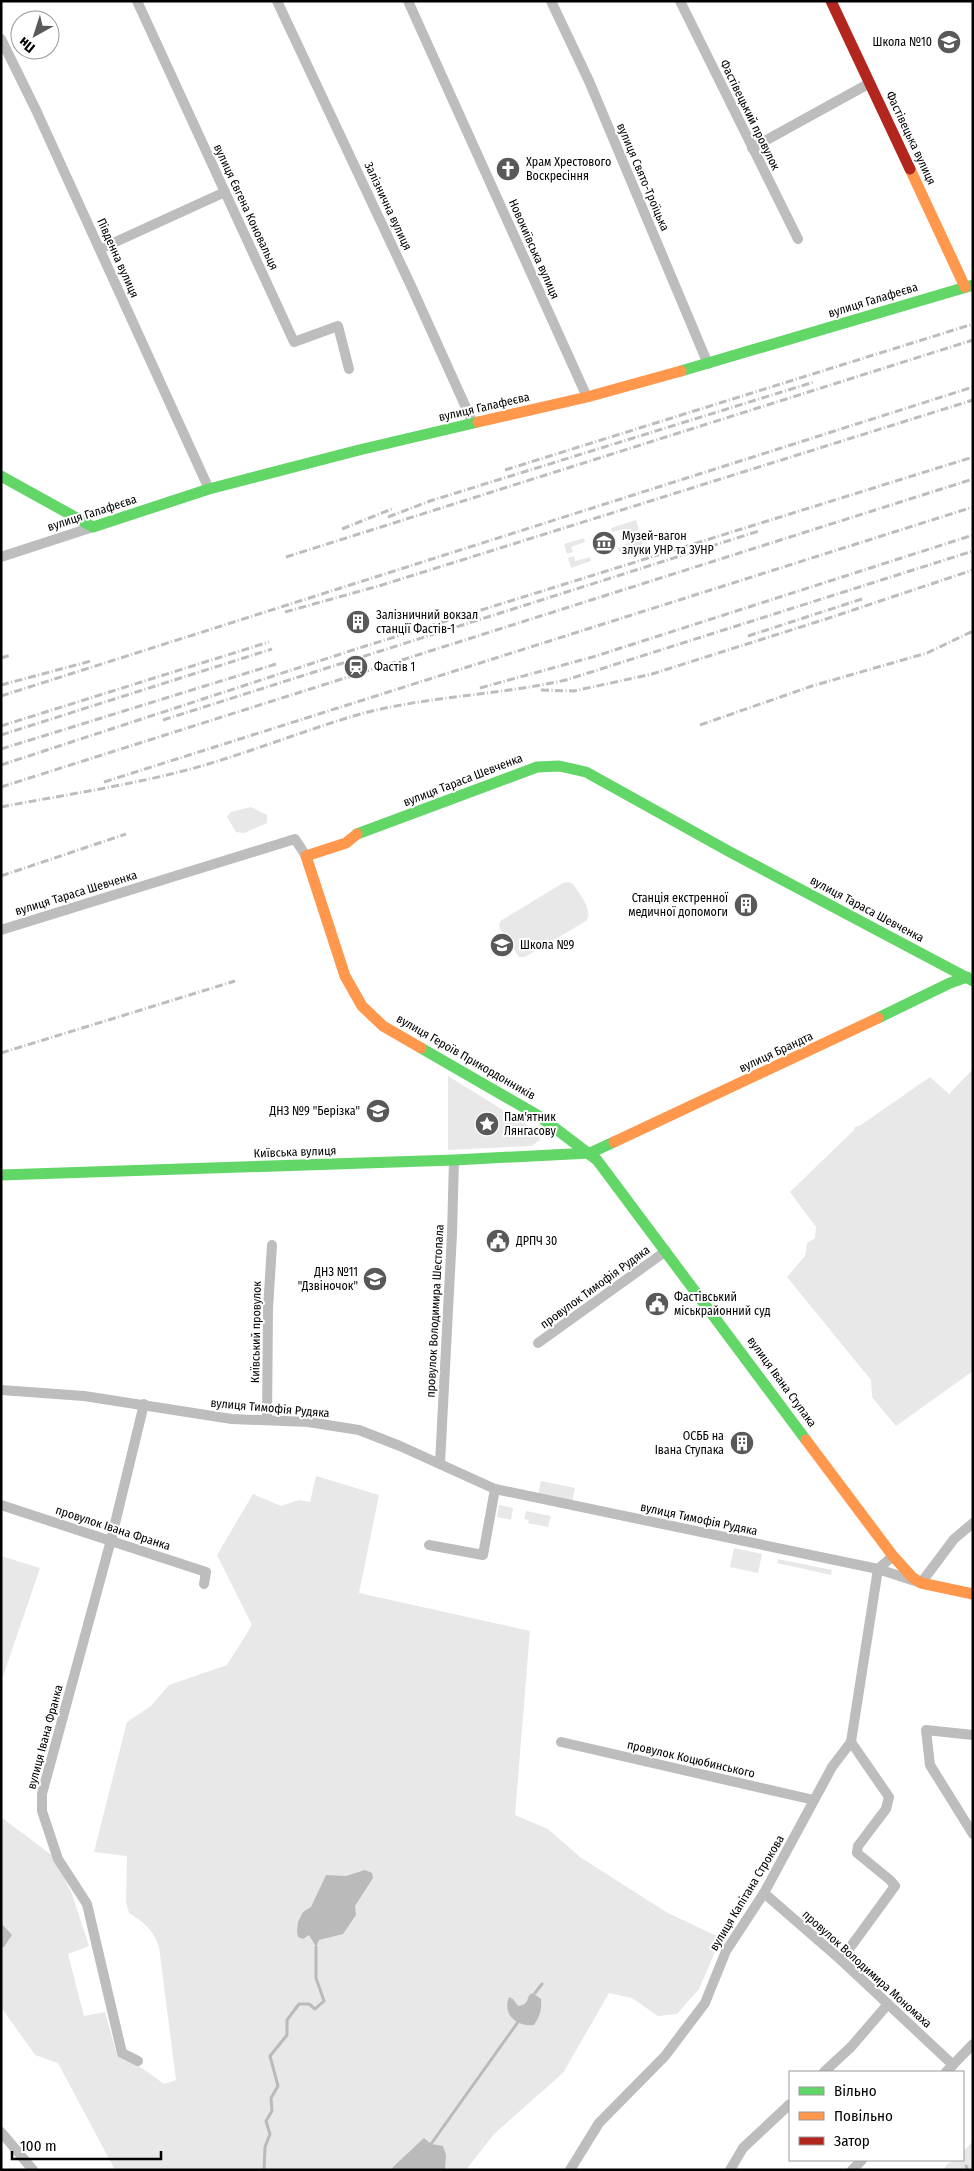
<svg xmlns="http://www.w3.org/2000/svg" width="974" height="2171" viewBox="0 0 974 2171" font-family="'Fira Sans Condensed',sans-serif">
  <rect width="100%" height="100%" fill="#fff"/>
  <g fill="#e8e8e8">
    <polygon points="636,520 639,530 627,534 625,529 612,532 611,528"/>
    <polygon points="640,534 643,544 619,552 617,548 630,542 629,537"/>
    <polygon points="584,538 585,542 571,547 573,552 567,554 564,544"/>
    <polygon points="574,556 575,561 590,557 591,561 571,568 568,558"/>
    <polygon points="251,807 267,815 267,823 244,833 236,832 227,817 231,812"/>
    <path d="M568 882 573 884C579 894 594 910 586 921L525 957H519L500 929 499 924 502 920 563 883Z"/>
    <polygon points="973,1069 973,1371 896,1426 872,1397 871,1380 787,1277 805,1256 807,1243 815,1238 816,1227 790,1192 854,1130 855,1127 861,1125 930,1077 949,1094"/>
    <polygon points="448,1076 537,1131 540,1135 540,1140 531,1146 448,1150"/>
    <path d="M316 1476 379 1495 359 1593 530 1631 515 1815 548 1829 580 1857 666 1912 721 1938 699 1989 677 2014 658 2016 632 1998 609 1993 563 2073 494 2134 466 2170H115L58 2063 35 2055 1 2007V1817L53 1856 72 1894 89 1946 68 1954 84 2016 105 2012 117 2055 142 2068 164 2084 176 2080 159 1947C154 1931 144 1922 129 1913L126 1902 127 1856 94 1852 127 1722 151 1706 169 1685 227 1665 252 1625 217 1555 253 1494 281 1506 299 1500 310 1502Z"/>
    <polygon points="541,1481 575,1488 572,1502 538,1495"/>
    <polygon points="499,1505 513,1508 511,1520 497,1517"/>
    <polygon points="526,1511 551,1516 548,1527 528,1523 529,1520 524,1519"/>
    <polygon points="734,1548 762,1554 758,1573 730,1567"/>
    <polygon points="1,1556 40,1568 1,1682"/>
    <polygon points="778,1559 832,1570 831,1575 777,1563"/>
    <path d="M973 2141V2170H944C946 2161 955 2160 963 2160V2152Z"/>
  </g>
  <g fill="#bababa">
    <polygon points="365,1870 372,1873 373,1878 355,1906 356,1915 343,1934 319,1940 316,1947 309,1935 303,1939 298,1937 297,1931 298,1922 303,1912 311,1907 326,1875 346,1876"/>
    <polygon points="1,1923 12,1935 4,1947 1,1947"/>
    <path d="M533 1993 541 1999C542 2009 540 2016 534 2025 517 2027 502 2015 509 1997L513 1999 518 2006C526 2005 527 2002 529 1995Z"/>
    <polygon points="424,2138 431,2144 443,2146 446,2155 445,2170 392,2170 393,2167"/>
  </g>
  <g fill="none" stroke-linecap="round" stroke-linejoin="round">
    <g stroke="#bababa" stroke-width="3">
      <polyline points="535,1993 542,1984"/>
      <polyline points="431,2144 518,2022"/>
      <polyline points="966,2166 968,2170"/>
      <polyline points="264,2170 265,2147 270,2134 266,2121 272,2111 271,2098 278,2086 270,2056 287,2035 287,2020 299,2004 309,2004 315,2009 324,2001 316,1978 316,1947"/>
    </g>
    <g stroke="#bdbdbd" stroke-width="10">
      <polyline points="137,1 294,342 338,326 349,369"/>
      <polyline points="277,1 412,288 473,423"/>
      <polyline points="408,1 587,397"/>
      <polyline points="551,1 589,81 708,364"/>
      <polyline points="680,1 798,239"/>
      <polyline points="1,39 36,110 209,489"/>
      <polyline points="752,148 870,83"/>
      <polyline points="100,249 225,192"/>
      <polyline points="1,557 93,527"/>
      <polyline points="1,930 295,839 306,856"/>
      <polyline points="538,1343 666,1251"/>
      <polyline points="1,1390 84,1396 232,1419 308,1422 359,1430 400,1446 495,1489 878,1569 893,1556"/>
      <polyline points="267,1420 268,1309 272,1245"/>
      <polyline points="440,1463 452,1234 454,1160"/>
      <polyline points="1,1505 206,1572 204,1584"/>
      <polyline points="429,1545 483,1555 495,1489"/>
      <polyline points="973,1735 926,1730 930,1765 973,1834"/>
      <polyline points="561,1742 814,1800"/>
      <polyline points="764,1893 841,1960 953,2065"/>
      <polyline points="841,1960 895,1886 890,1880 857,1853 858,1846 886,1809 889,1797 851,1742"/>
      <polyline points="138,2061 122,2053 87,1904 58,1859 42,1811 42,1794 111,1540 144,1404"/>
      <polyline points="824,2072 851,2047 888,2004"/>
      <polyline points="946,2072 973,2044"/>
      <polyline points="1,2132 33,2170"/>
      <polyline points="570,2170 599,2123 665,2056 705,2003 726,1951 764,1893 832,1767 851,1742 878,1569 921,1583 954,1539 973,1523"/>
      <polyline points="730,2170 743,2148 790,2104"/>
      <polyline points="852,2170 862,2160"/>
    </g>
    <g stroke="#63d668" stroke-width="11">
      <polyline points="681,371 973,285"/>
      <polyline points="1,476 93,527 209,489 359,450 478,422"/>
      <polyline points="357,834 537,767 559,766 586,772 730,852 973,981"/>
      <polyline points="878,1018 950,983 967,977"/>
      <polyline points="421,1048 539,1116 597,1160 806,1440"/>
      <polyline points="1,1175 454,1160 590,1153 614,1142"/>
    </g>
    <g stroke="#ff974d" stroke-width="11">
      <polyline points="910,169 965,287"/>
      <polyline points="478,422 587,397 681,371"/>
      <polyline points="357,834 346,843 306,856 345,976 362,1006 383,1026 421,1048"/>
      <polyline points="614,1142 878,1018"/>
      <polyline points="806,1440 893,1556 912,1577 921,1583 973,1594"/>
    </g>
    <polyline stroke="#b3261e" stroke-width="11" points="831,1 910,169"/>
    <g stroke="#bdbdbd" stroke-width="3" stroke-dasharray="8 2.5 1 2.5" stroke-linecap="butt">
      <polyline points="505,470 973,324"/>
      <polyline points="388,517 430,501 814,382"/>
      <polyline points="342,529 394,508"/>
      <polyline points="286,557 973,340"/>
      <polyline points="285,612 382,585 973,400"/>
      <polyline points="748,636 862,599"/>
      <polyline points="1,658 11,655"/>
      <polyline points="1,685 91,661"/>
      <polyline points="480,688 596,656 973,535"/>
      <polyline points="541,690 574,691 652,674 826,619 973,570"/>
      <polyline points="1,696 973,387"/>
      <polyline points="163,720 759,531"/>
      <polyline points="700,725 812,686 927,653 973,631"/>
      <polyline points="1,726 269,642"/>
      <polyline points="1,735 272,649"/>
      <polyline points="1,749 276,664"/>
      <polyline points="1,765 356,649 973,457"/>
      <polyline points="104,782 973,507"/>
      <polyline points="1,787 973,479"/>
      <path d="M1 807C63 795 126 786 187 770 247 754 304 730 364 713 430 696 499 695 566 680L973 551"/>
      <polyline points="1,876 126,834"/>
      <polyline points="1,1053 235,981"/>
    </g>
  </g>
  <defs>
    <g id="school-disc" transform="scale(1.25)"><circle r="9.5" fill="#595959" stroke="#fff"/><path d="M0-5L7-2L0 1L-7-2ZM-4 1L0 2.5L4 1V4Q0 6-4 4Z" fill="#fff"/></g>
    <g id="church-disc" transform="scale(1.25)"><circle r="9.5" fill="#595959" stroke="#fff"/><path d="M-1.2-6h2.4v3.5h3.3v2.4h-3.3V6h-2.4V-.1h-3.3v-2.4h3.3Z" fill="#fff"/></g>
    <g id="museum-disc" transform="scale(1.25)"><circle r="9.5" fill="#595959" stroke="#fff"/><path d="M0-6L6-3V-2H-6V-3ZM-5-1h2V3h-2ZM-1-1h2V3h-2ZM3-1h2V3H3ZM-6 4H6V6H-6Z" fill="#fff"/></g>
    <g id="building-disc" transform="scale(1.25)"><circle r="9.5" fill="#595959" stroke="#fff"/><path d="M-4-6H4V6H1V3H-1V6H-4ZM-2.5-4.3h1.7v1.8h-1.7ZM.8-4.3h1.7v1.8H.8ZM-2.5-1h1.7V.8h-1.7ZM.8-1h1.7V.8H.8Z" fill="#fff"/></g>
    <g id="station-disc" transform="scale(1.25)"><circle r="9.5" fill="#595959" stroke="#fff"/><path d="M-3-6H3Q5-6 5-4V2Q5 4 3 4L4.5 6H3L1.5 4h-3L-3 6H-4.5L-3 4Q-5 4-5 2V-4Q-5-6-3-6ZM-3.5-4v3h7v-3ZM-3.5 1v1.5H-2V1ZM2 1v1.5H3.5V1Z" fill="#fff"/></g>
    <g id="sight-disc" transform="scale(1.25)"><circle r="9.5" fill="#595959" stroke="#fff"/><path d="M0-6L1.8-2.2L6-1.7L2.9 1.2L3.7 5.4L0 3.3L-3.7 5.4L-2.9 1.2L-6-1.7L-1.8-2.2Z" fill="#fff"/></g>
    <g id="civic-disc" transform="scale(1.25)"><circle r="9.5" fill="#595959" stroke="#fff"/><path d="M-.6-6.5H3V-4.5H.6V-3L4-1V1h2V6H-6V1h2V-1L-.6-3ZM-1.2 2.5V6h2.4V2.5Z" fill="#fff"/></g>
  </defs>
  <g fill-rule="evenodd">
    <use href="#school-disc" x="949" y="42"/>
    <use href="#church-disc" x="508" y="169"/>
    <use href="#museum-disc" x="604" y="543"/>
    <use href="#building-disc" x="358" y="622"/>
    <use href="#station-disc" x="356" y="667"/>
    <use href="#building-disc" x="746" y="905"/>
    <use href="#school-disc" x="502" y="945"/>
    <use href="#school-disc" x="378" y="1111"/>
    <use href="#sight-disc" x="487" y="1124"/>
    <use href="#civic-disc" x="498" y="1241"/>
    <use href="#school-disc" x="375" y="1279"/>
    <use href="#civic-disc" x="657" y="1304"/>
    <use href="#building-disc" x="742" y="1443"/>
  </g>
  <g text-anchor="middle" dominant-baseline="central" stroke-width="4" stroke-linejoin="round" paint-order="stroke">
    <g font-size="12" fill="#000" stroke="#fff" text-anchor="start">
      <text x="932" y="42" text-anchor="end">Школа №10</text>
      <text x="526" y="162">Храм Хрестового<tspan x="526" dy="14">Воскресіння</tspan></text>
      <text x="622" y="536">Музей-вагон<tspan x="622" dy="14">злуки УНР та ЗУНР</tspan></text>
      <text x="376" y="615">Залізничний вокзал<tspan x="376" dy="14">станції Фастів-1</tspan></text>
      <text x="374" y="667">Фастів 1</text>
      <text x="728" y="898" text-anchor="end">Станція екстренної<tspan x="728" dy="14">медичної допомоги</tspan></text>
      <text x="520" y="945">Школа №9</text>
      <text x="360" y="1111" text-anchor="end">ДНЗ №9 "Берізка"</text>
      <text x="504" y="1117">Пам'ятник<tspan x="504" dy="14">Лянгасову</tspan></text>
      <text x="516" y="1241">ДРПЧ 30</text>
      <text x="358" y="1272" text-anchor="end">ДНЗ №11<tspan x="358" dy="14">"Дзвіночок"</tspan></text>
      <text x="674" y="1297">Фастівський<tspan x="674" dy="14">міськрайонний суд</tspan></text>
      <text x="724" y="1436" text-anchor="end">ОСББ на<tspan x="724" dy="14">Івана Ступака</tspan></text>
    </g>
    <g font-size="12" fill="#000" stroke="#fff">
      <text transform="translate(750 115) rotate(64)">Фастівецький провулок</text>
      <text transform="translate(911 138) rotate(65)">Фастівецька вулиця</text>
      <text transform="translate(643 177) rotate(67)">вулиця Свято-Троїцька</text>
      <text transform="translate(388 206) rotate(65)">Залізнична вулиця</text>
      <text transform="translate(246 207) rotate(65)">вулиця Євгена Коновальця</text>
      <text transform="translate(534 249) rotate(66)">Новокиївська вулиця</text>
      <text transform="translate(118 258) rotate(66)">Південна вулиця</text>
      <text transform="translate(873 300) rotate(-17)">вулиця Галафеєва</text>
      <text transform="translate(484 407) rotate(-13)">вулиця Галафеєва</text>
      <text transform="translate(92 513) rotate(-18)">вулиця Галафеєва</text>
      <text transform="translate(463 780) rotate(-21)">вулиця Тараса Шевченка</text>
      <text transform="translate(76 893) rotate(-17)">вулиця Тараса Шевченка</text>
      <text transform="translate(867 909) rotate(28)">вулиця Тараса Шевченка</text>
      <text transform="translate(776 1052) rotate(-25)">вулиця Брандта</text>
      <text transform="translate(466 1057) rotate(30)">вулиця Героїв Прикордонників</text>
      <text transform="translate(295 1152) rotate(-2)">Київська вулиця</text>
      <text transform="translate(595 1287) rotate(-36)">провулок Тимофія Рудяка</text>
      <text transform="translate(435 1311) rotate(-87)">провулок Володимира Шестопала</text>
      <text transform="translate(256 1332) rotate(-89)">Київський провулок</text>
      <text transform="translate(782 1382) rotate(54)">вулиця Івана Ступака</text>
      <text transform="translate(270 1408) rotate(5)">вулиця Тимофія Рудяка</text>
      <text transform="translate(699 1519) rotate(12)">вулиця Тимофія Рудяка</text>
      <text transform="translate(113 1528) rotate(18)">провулок Івана Франка</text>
      <text transform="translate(45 1737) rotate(-75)">вулиця Івана Франка</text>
      <text transform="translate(691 1759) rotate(13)">провулок Коцюбинського</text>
      <text transform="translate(747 1893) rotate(-59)">вулиця Капітана Строкова</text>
      <text transform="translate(867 1969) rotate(42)">провулок Володимира Мономаха</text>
    </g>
  </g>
  <rect width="974" height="2171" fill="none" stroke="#000000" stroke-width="5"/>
  <rect x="789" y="2071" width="175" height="90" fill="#ffffff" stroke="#999999"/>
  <rect x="799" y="2087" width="25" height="8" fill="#63d668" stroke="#999999"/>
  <text x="834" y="2096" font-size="15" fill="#000000">Вільно</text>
  <rect x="799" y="2112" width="25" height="8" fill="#ff974d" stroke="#999999"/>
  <text x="834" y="2121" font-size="15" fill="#000000">Повільно</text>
  <rect x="799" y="2137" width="25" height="8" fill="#b3261e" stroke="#999999"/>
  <text x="834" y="2146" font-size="15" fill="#000000">Затор</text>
  <g transform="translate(35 35) rotate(219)"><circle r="24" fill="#ffffff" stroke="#999999"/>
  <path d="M0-4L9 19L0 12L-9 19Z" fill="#595959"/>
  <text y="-8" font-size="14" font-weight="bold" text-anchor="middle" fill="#000000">Пн</text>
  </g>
  <path d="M12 2151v8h149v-8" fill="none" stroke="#000000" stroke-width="2.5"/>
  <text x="20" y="2151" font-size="15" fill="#000000" stroke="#ffffff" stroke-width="4" paint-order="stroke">100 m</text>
</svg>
